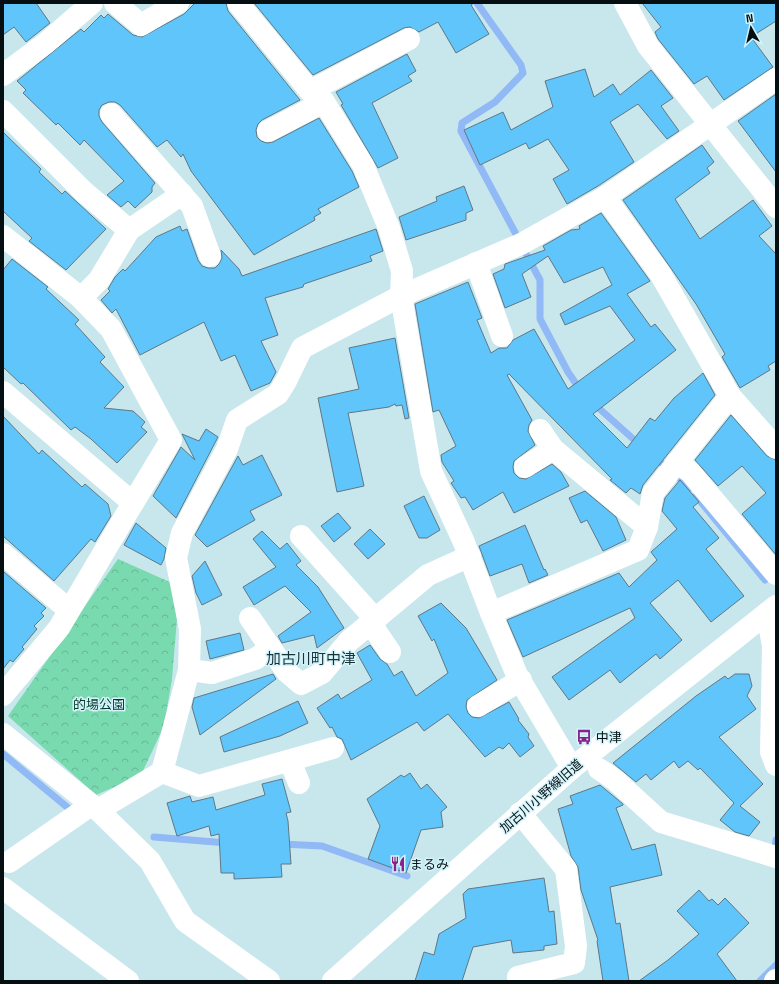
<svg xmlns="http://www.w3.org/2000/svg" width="779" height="984" viewBox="0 0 779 984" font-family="'Space Grotesk','Noto Sans JP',sans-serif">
  <defs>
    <pattern id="park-crowns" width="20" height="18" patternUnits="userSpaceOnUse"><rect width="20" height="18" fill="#79d9af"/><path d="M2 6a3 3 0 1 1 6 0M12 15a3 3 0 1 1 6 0" fill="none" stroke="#67b996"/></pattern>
  </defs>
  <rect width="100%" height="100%" fill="#c7e7ed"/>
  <polygon fill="url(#park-crowns)" points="118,559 172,583 177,619 172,679 164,726 141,775 96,795 8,716"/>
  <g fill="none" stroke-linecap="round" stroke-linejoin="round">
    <g stroke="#90b9f5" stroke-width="7">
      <polyline points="477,3 521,65 523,73 495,102 462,123 461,131 518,238"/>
      <polyline points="525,252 540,280 540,319 568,372 581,391"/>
      <polyline points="593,403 640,445"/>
      <polyline points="654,457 684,482 690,488"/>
      <polyline points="696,496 765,580"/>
      <polyline points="3,754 73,812"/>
      <polyline points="154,837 227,843"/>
      <polyline points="282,844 322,846 407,876"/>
      <polyline points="775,848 776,840"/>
      <polyline points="760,981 776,965"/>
    </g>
  </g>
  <g fill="#5fc5fa" stroke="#607785">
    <polygon points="3,3 36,3 50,23 26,42 14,27 3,35"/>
    <polygon points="195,3 226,3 228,11 300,100 262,120 258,124 256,130 257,137 261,141 267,143 273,142 319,118 352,171 359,187 318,209 321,213 314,217 315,220 254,255 191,171 183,154 181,157 167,140 157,147 120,105 115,102 109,102 102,105 99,110 99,116 102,122 155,183 152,187 152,192 135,208 128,201 121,207 107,195 124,181 84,140 80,145 58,123 56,125 23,93 26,90 17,81 81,29 84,32 101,15 104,18 108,14 133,35 142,37 184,14"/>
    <polygon points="254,3 474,3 471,5 489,34 456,53 438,22 419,32 410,27 404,28 313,75"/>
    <polygon points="642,3 776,3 776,21 751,37 773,67 724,100 707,76 694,84 658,39 655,32 661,27"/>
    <polygon points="407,54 416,71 408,76 412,81 372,103 398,158 378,168 341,105 343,104 336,92"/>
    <polygon points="585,69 594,97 613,84 620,95 651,70 673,98 661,106 679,131 667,139 638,104 610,122 634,162 598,186 567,204 553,179 569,170 548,139 529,149 526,143 480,165 464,130 503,112 511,130 553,107 545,81"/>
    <polygon points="776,94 776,172 738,121"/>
    <polygon points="3,132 41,169 39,172 62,194 65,191 106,229 66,270 29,241 32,238 3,211"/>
    <polygon points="702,145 714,162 707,168 710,173 675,199 700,239 753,200 772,226 759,236 776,254 776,361 768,366 770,370 740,388 722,357 725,354 696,304 623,200"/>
    <polygon points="464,186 473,210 466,213 466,220 406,240 399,217 437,201 436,197"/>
    <polygon points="601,213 650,281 627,294 651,327 655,324 676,350 593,414 627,448 650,418 655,421 674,398 703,373 715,395 643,485 640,494 631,488 626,493 610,480 612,479 509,374 507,375 532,420 529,425 528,431 535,445 514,461 513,467 514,473 519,478 526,479 552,464 561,472 569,486 514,513 503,492 473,510 465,497 461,498 451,483 454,481 442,462 441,455 456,446 439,410 433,412 415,304 468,282 482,318 477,320 491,353 499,348 507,348 513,340 534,329 568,389 635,340 610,306 565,325 560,314 612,285 603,267 564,283 548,256 522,274 531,297 505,308 493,274 504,269 505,264 545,250 543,246 571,230 580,229 579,226"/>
    <polygon points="180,226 182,231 187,229 198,260 202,266 208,268 215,268 219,264 222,258 221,250 239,269 242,276 376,229 383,251 370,256 372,261 304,284 303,287 265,298 278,335 261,341 276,372 270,383 251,391 235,355 221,361 204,322 140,355 116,309 112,313 101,300 110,291 108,289 115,277 123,269 125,271 156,237"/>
    <polygon points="12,259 48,287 46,289 79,320 75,324 105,357 100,362 124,387 104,408 133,411 145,422 141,427 147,432 117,463 91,439 75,427 71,430 23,383 21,384 3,367 3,270"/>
    <polygon points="395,338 409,418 405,419 402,405 396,406 395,404 389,407 348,413 364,486 337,492 318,398 359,389 349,348"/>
    <polygon points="731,415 767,456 776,460 776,555 742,514 766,493 742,466 718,486 695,460"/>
    <polygon points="3,416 39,454 42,450 82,487 85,484 108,504 111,516 95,542 91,539 54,581 3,536"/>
    <polygon points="206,429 218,437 176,518 153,496 181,447 195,460 182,434 199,441"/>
    <polygon points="262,455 282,495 250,511 255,520 207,547 195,535 238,456 243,465"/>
    <polygon points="680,480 699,502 693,507 719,538 706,549 744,596 711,622 678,580 650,603 682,640 660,659 656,654 620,683 610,670 569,700 552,677 635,618 630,608 523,657 507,620 619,573 629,587 657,560 651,552 677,529 662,511 665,498"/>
    <polygon points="585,491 616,517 626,540 603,551 587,520 581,523 569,498"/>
    <polygon points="424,496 440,530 427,538 419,538 404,506"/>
    <polygon points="338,513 351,528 334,542 321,526"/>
    <polygon points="136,523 166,548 164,559 161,565 124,545"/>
    <polygon points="525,525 544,570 545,569 548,575 529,583 522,564 490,576 479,546"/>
    <polygon points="370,529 385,544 368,559 354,544"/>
    <polygon points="262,531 280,549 287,543 301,561 296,565 318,587 344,628 317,648 314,635 282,643 278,636 311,612 285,586 254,605 243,587 276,567 253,539"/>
    <polygon points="205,561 222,595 202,605 196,593 192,576"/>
    <polygon points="4,572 46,608 41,613 44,616 34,626 37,629 22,647 24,649 13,662 10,660 3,669 3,573"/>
    <polygon points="441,603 466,628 497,680 467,700 466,707 468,713 472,717 479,718 509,702 519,719 518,720 529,734 528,737 534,746 520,757 509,743 503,749 499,747 485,757 448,714 424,731 417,722 351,760 342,739 337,737 332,727 330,728 317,708 338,694 341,699 372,680 357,653 370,645 380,659 387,664 394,676 402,671 416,696 448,673 434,639 432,641 418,616"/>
    <polygon points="240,633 244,650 210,659 206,641"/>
    <polygon points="273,674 276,679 200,735 192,707 194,698"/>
    <polygon points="735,674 749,674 752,686 747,696 756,709 719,737 763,784 740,806 760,822 749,836 735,832 720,820 734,803 700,768 698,770 688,761 679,768 674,761 651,780 646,774 636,782 613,763 696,696 725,676 728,679"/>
    <polygon points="298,701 308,723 280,736 224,752 220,737"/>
    <polygon points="410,773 421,789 427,784 447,807 441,812 443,827 421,830 406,873 368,859 380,826 367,799 401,775 404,777"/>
    <polygon points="282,779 291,812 286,813 288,821 291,864 281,864 282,877 234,879 234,873 221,873 219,834 211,836 209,826 177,836 167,803 190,796 192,802 213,797 216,810 265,795 262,784"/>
    <polygon points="600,785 623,804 623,805 616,808 632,850 655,844 662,875 610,887 616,924 620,923 629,981 603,981 597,941 598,940 581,890 578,867 571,856 558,809 573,804 570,796"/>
    <polygon points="544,878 549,912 554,911 557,944 544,946 544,950 513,953 511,940 473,947 462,981 415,981 424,952 434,955 439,934 466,918 463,894 468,889"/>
    <polygon points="699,890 709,901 712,899 718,905 725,898 749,923 717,954 737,981 639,981 668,960 699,934 677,911"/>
  </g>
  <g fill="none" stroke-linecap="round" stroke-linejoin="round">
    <g stroke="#fff" stroke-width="22">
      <polyline points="115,3 141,25 178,3"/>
      <polyline points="238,3 310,91 324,102 363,165 389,228 402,271 401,296 431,471 463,540 491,613 517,675 572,768"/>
      <polyline points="625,3 648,46 776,207"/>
      <polyline points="3,75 46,43 92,3"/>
      <polyline points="310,91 409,39"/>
      <polyline points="3,111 84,192 129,230"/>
      <polyline points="111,114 192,206 210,256"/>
      <polyline points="268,131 324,102"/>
      <polyline points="3,236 81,298 111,329 171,440 133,503"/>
      <polyline points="476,263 502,336"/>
      <polyline points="81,298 99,280 129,230 182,194"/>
      <polyline points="3,392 133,503 59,628 3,695"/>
      <polyline points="730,396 776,448"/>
      <polyline points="540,430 553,449 647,527"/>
      <polyline points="677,462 690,472 776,574"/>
      <polyline points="525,467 553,449"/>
      <polyline points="301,536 376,620"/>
      <polyline points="3,554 69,610"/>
      <polyline points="491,613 638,550 647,527 653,493 730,396 661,275 605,197"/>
      <polyline points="767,613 773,646 771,752 776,765"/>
      <polyline points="250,618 287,672 301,684 322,673 349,641 428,575 470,556"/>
      <polyline points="371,624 390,652"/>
      <polyline points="189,670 212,673 255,659 270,649"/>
      <polyline points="478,706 521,680"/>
      <polyline points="3,734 98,810 150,861 185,921 269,981"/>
      <polyline points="290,761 299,783"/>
      <polyline points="599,769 615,780 661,822 776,857"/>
      <polyline points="162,772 189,670 190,629 176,558 182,533 227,449 237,420 278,394 286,381 302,348 401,296 521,244 605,197 776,79"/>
      <polyline points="98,810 162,772 199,786 333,748"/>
      <polyline points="9,862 91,805"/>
      <polyline points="518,977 574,963 576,946 566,869 520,813"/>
      <polyline points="775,981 776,980"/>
    </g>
    <g stroke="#fff" stroke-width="22">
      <polyline points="3,888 128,981"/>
      <polyline points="333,981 572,768 776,606"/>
    </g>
  </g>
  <defs>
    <g id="bus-bare" transform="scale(1.2)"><path d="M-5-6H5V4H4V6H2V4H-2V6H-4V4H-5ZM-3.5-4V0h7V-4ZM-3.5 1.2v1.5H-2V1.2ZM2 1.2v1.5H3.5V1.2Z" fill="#882189" stroke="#d4f4fb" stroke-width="2.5" paint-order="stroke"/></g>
    <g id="restaurant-bare" transform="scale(1.2)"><path d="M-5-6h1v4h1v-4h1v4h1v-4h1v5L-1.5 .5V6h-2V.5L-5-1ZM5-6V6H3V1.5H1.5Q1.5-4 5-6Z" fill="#882189" stroke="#d4f4fb" stroke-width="2.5" paint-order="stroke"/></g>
  </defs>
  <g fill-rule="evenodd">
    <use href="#bus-bare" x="584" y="737"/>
    <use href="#restaurant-bare" x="398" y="864"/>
  </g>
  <g text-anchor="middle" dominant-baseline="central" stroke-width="3" stroke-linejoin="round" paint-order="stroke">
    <g font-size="13" fill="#063827" stroke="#d4f4fb">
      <text x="99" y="704">的場公園</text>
    </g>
    <g font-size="13" fill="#050f11" stroke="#d4f4fb" text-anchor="start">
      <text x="596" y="737">中津</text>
      <text x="410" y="864">まるみ</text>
    </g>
    <g font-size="13" fill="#050f11" stroke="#d4f4fb">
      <text transform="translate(541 796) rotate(-41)">加古川小野線旧道</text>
    </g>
    <g font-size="15" fill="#183338" stroke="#d4f4fb">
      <text x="311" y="658">加古川町中津</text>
    </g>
  </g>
  <rect width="779" height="984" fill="none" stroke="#050f11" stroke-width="8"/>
  <g transform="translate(751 28) rotate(352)" stroke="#d4f4fb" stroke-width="3" paint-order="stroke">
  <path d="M0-3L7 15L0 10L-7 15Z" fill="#050f11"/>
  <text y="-6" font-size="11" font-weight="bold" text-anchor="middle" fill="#050f11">N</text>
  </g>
</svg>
